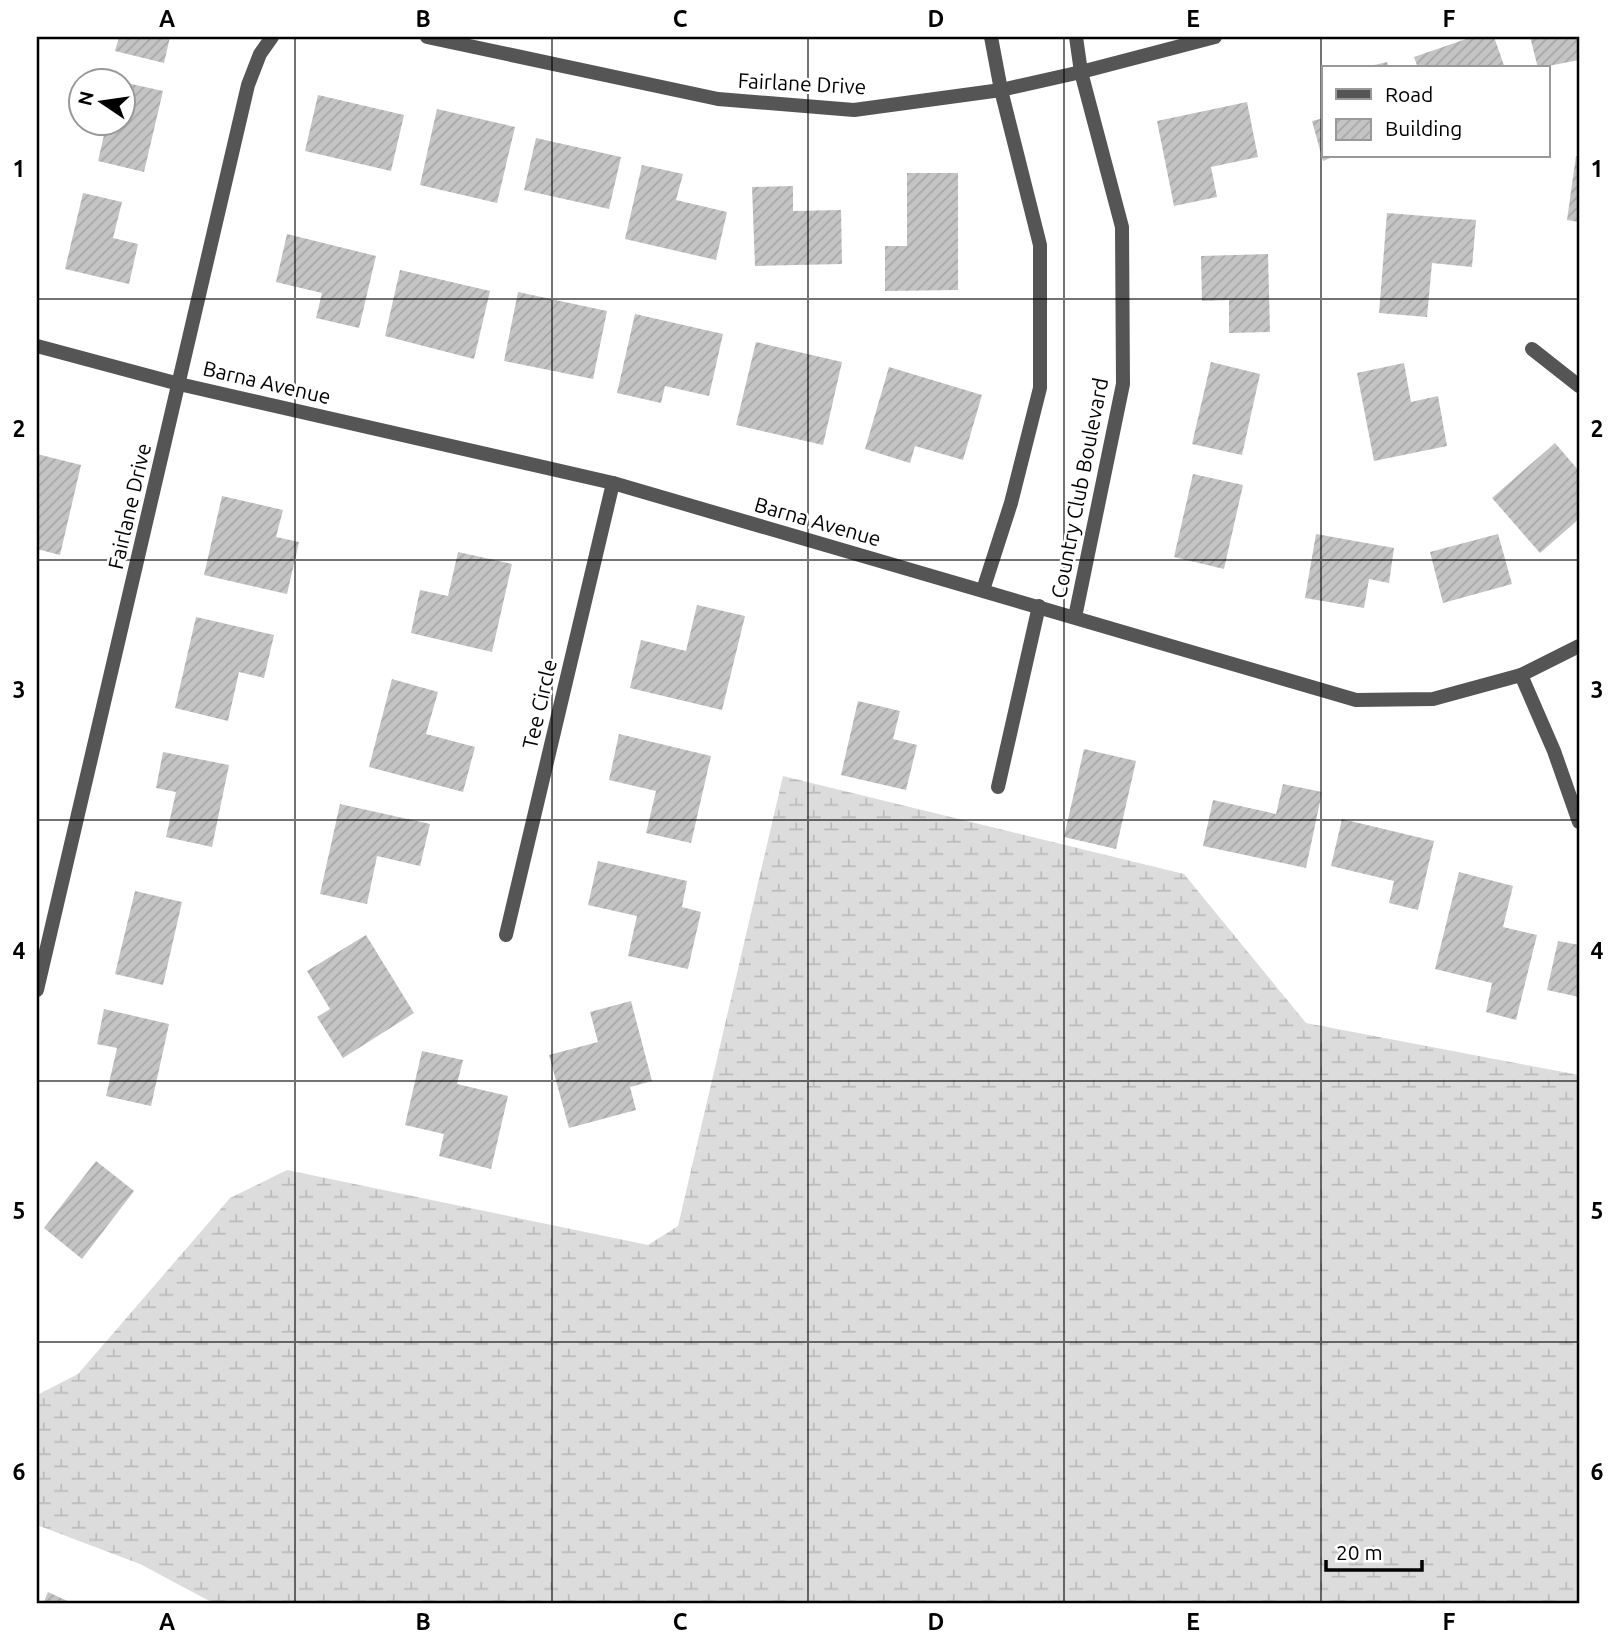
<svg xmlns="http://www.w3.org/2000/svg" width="1616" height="1641" viewBox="0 0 1616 1641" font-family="Ubuntu,sans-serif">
  <defs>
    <pattern id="wetland-marsh" width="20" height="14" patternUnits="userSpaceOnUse" patternTransform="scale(1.75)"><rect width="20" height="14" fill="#dcdcdc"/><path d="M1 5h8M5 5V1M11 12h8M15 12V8" fill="none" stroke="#bbb"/></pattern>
    <pattern id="building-hatch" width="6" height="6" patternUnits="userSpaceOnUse" patternTransform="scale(1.75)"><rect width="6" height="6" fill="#c4c4c4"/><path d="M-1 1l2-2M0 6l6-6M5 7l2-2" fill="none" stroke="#a7a7a7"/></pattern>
  </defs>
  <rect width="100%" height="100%" fill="#fff"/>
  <polygon fill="url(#wetland-marsh)" points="783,776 1184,874 1306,1023 1579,1075 1579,1604 215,1604 140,1564 37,1525 37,1395 78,1374 230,1198 287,1170 648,1245 678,1226"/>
  <g fill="url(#building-hatch)">
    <polygon points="119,37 170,37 164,63 115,51"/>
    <polygon points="1472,37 1494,37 1505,68 1418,68 1414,57"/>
    <polygon points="1530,37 1579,37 1579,60 1538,68"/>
    <polygon points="1387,62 1389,68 1366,68 1366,67"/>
    <polygon points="122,82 163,91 144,172 98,161 107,122 122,122"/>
    <polygon points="318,95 404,115 391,171 305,151"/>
    <polygon points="1247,102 1258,157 1211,167 1217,197 1174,206 1157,121"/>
    <polygon points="437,109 515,127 497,203 420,185"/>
    <polygon points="1324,118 1324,156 1333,157 1323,161 1312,121"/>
    <polygon points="536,138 621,157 609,209 524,190"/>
    <polygon points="1576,156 1579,157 1579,222 1567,220"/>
    <polygon points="642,165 683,174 676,200 727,212 716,260 625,239"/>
    <polygon points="907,173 958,173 958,290 885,291 885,246 907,246"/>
    <polygon points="793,186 793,211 841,210 842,264 755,266 752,187"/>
    <polygon points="83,193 122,202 113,238 138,244 129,284 65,269"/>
    <polygon points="1387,213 1476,220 1472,267 1432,263 1427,317 1379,313"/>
    <polygon points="287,234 376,256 359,328 316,318 322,293 276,282"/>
    <polygon points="1268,254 1270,332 1229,333 1229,300 1202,301 1201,256"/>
    <polygon points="400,270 490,291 474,359 385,336"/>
    <polygon points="518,292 607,311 593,379 504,361"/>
    <polygon points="635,314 723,334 709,396 665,386 661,403 617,393"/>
    <polygon points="756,342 842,362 823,445 736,425"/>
    <polygon points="1211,362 1260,374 1242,455 1192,444"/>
    <polygon points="1404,363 1411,402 1438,396 1447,446 1374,461 1357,373"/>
    <polygon points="889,367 982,395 963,460 915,446 910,463 865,449"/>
    <polygon points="1555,443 1579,471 1579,519 1540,553 1492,498"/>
    <polygon points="37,454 81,465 60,555 37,549"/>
    <polygon points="1193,474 1243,485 1224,569 1174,557"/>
    <polygon points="222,496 283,510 276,537 299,542 287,594 204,575"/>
    <polygon points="1316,534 1394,548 1389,583 1369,579 1364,608 1305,598"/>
    <polygon points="1498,534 1512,584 1443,603 1430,552"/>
    <polygon points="458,552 512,564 492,652 411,633 420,590 448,596"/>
    <polygon points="697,605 745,616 722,710 630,688 641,640 686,651"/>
    <polygon points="196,617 274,635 264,678 239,672 228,721 175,708"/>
    <polygon points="392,679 438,692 426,734 475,747 463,792 369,767"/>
    <polygon points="858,701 900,711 893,739 917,745 906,790 841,775"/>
    <polygon points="619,734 711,756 691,843 646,833 656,791 609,780"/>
    <polygon points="1084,749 1136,761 1116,849 1064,837"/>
    <polygon points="163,752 229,765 212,847 166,837 176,792 156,788"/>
    <polygon points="1283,784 1322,792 1306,868 1203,846 1213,800 1276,814"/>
    <polygon points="340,804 430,824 420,866 377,856 367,904 320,894"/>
    <polygon points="1342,819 1434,841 1418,910 1389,903 1394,881 1331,866"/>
    <polygon points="598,861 687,881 682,907 701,912 688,969 628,956 637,916 588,905"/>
    <polygon points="1459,872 1513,886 1503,927 1537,935 1516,1020 1486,1012 1492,983 1435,969"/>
    <polygon points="135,891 182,902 163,985 115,974"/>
    <polygon points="366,935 414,1013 343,1058 317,1017 330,1009 307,971"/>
    <polygon points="1558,941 1579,945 1579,997 1547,990"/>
    <polygon points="631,1001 652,1081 630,1087 636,1110 569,1128 549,1055 598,1042 590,1012"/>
    <polygon points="104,1009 169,1024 151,1106 106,1096 117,1048 97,1044"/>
    <polygon points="422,1051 463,1060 457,1084 508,1096 491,1169 439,1156 444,1134 405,1125"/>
    <polygon points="96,1161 134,1191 82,1259 44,1228"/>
    <polygon points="48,1592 74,1604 43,1604"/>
  </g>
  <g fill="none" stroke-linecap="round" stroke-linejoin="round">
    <g stroke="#555" stroke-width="14">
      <polyline points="427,37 718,99 854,110 1001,90 1081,72 1215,37"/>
      <polyline points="1532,349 1579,386"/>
      <polyline points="983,590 1011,503 1040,388 1040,245 1001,90 991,37"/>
      <polyline points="1075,617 1123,384 1122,227 1081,72 1076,37"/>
      <polyline points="1521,675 1554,751 1579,822"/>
      <polyline points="998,787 1039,606"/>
      <polyline points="506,935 613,483"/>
      <polyline points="37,990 248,85 260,54 272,37"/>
    </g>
    <polyline stroke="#555" stroke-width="14" points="37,346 179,384 613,483 1356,700 1433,699 1521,675 1579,646"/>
  </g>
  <path fill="none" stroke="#000" stroke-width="2" stroke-opacity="0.55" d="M295 37V1604M552 37V1604M808 37V1604M1064 37V1604M1321 37V1604M37 299H1579M37 560H1579M37 820H1579M37 1081H1579M37 1342H1579"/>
  <g text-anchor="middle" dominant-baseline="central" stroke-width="5" stroke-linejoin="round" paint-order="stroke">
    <g font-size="21" fill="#000" stroke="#fff">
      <text transform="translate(802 83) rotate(3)">Fairlane Drive</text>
      <text transform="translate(267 382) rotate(13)">Barna Avenue</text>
      <text transform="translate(1079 488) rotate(-79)">Country Club Boulevard</text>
      <text transform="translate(129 506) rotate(-77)">Fairlane Drive</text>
      <text transform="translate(818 521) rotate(16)">Barna Avenue</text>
      <text transform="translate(539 704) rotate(-77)">Tee Circle</text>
    </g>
  </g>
  <rect width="1616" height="1641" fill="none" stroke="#ffffff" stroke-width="77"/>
  <rect x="1322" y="66" width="228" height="91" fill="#ffffff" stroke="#999999" stroke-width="2"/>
  <rect x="1336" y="89" width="35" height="10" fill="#555555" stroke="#999999" stroke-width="2"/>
  <text x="1385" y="102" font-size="21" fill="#000000">Road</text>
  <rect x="1336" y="119" width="35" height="21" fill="url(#building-hatch)" stroke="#999999" stroke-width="2"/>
  <text x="1385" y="136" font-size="21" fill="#000000">Building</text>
  <g transform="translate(102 102) rotate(283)"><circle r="33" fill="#ffffff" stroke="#999999" stroke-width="2"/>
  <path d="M0-5L12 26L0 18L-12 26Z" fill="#000000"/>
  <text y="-10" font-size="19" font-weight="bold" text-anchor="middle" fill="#000000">N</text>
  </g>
  <path d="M1326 1560v10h96v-10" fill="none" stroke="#000000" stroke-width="3.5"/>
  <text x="1336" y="1560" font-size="21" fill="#000000" stroke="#ffffff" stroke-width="5" paint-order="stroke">20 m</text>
  <rect x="38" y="38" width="1540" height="1564" fill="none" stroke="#000" stroke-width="2.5"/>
  <g font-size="23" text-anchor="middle" font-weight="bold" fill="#000">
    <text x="167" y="27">A</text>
    <text x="423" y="27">B</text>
    <text x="680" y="27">C</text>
    <text x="936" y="27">D</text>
    <text x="1193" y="27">E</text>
    <text x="1449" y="27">F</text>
    <text x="19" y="177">1</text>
    <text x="1597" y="177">1</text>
    <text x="19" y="437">2</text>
    <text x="1597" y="437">2</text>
    <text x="19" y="698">3</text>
    <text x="1597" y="698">3</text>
    <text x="19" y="959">4</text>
    <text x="1597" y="959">4</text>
    <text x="19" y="1219">5</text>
    <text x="1597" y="1219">5</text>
    <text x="19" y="1480">6</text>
    <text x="1597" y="1480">6</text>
    <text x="167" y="1630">A</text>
    <text x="423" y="1630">B</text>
    <text x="680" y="1630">C</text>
    <text x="936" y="1630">D</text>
    <text x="1193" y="1630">E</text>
    <text x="1449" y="1630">F</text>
  </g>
</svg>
